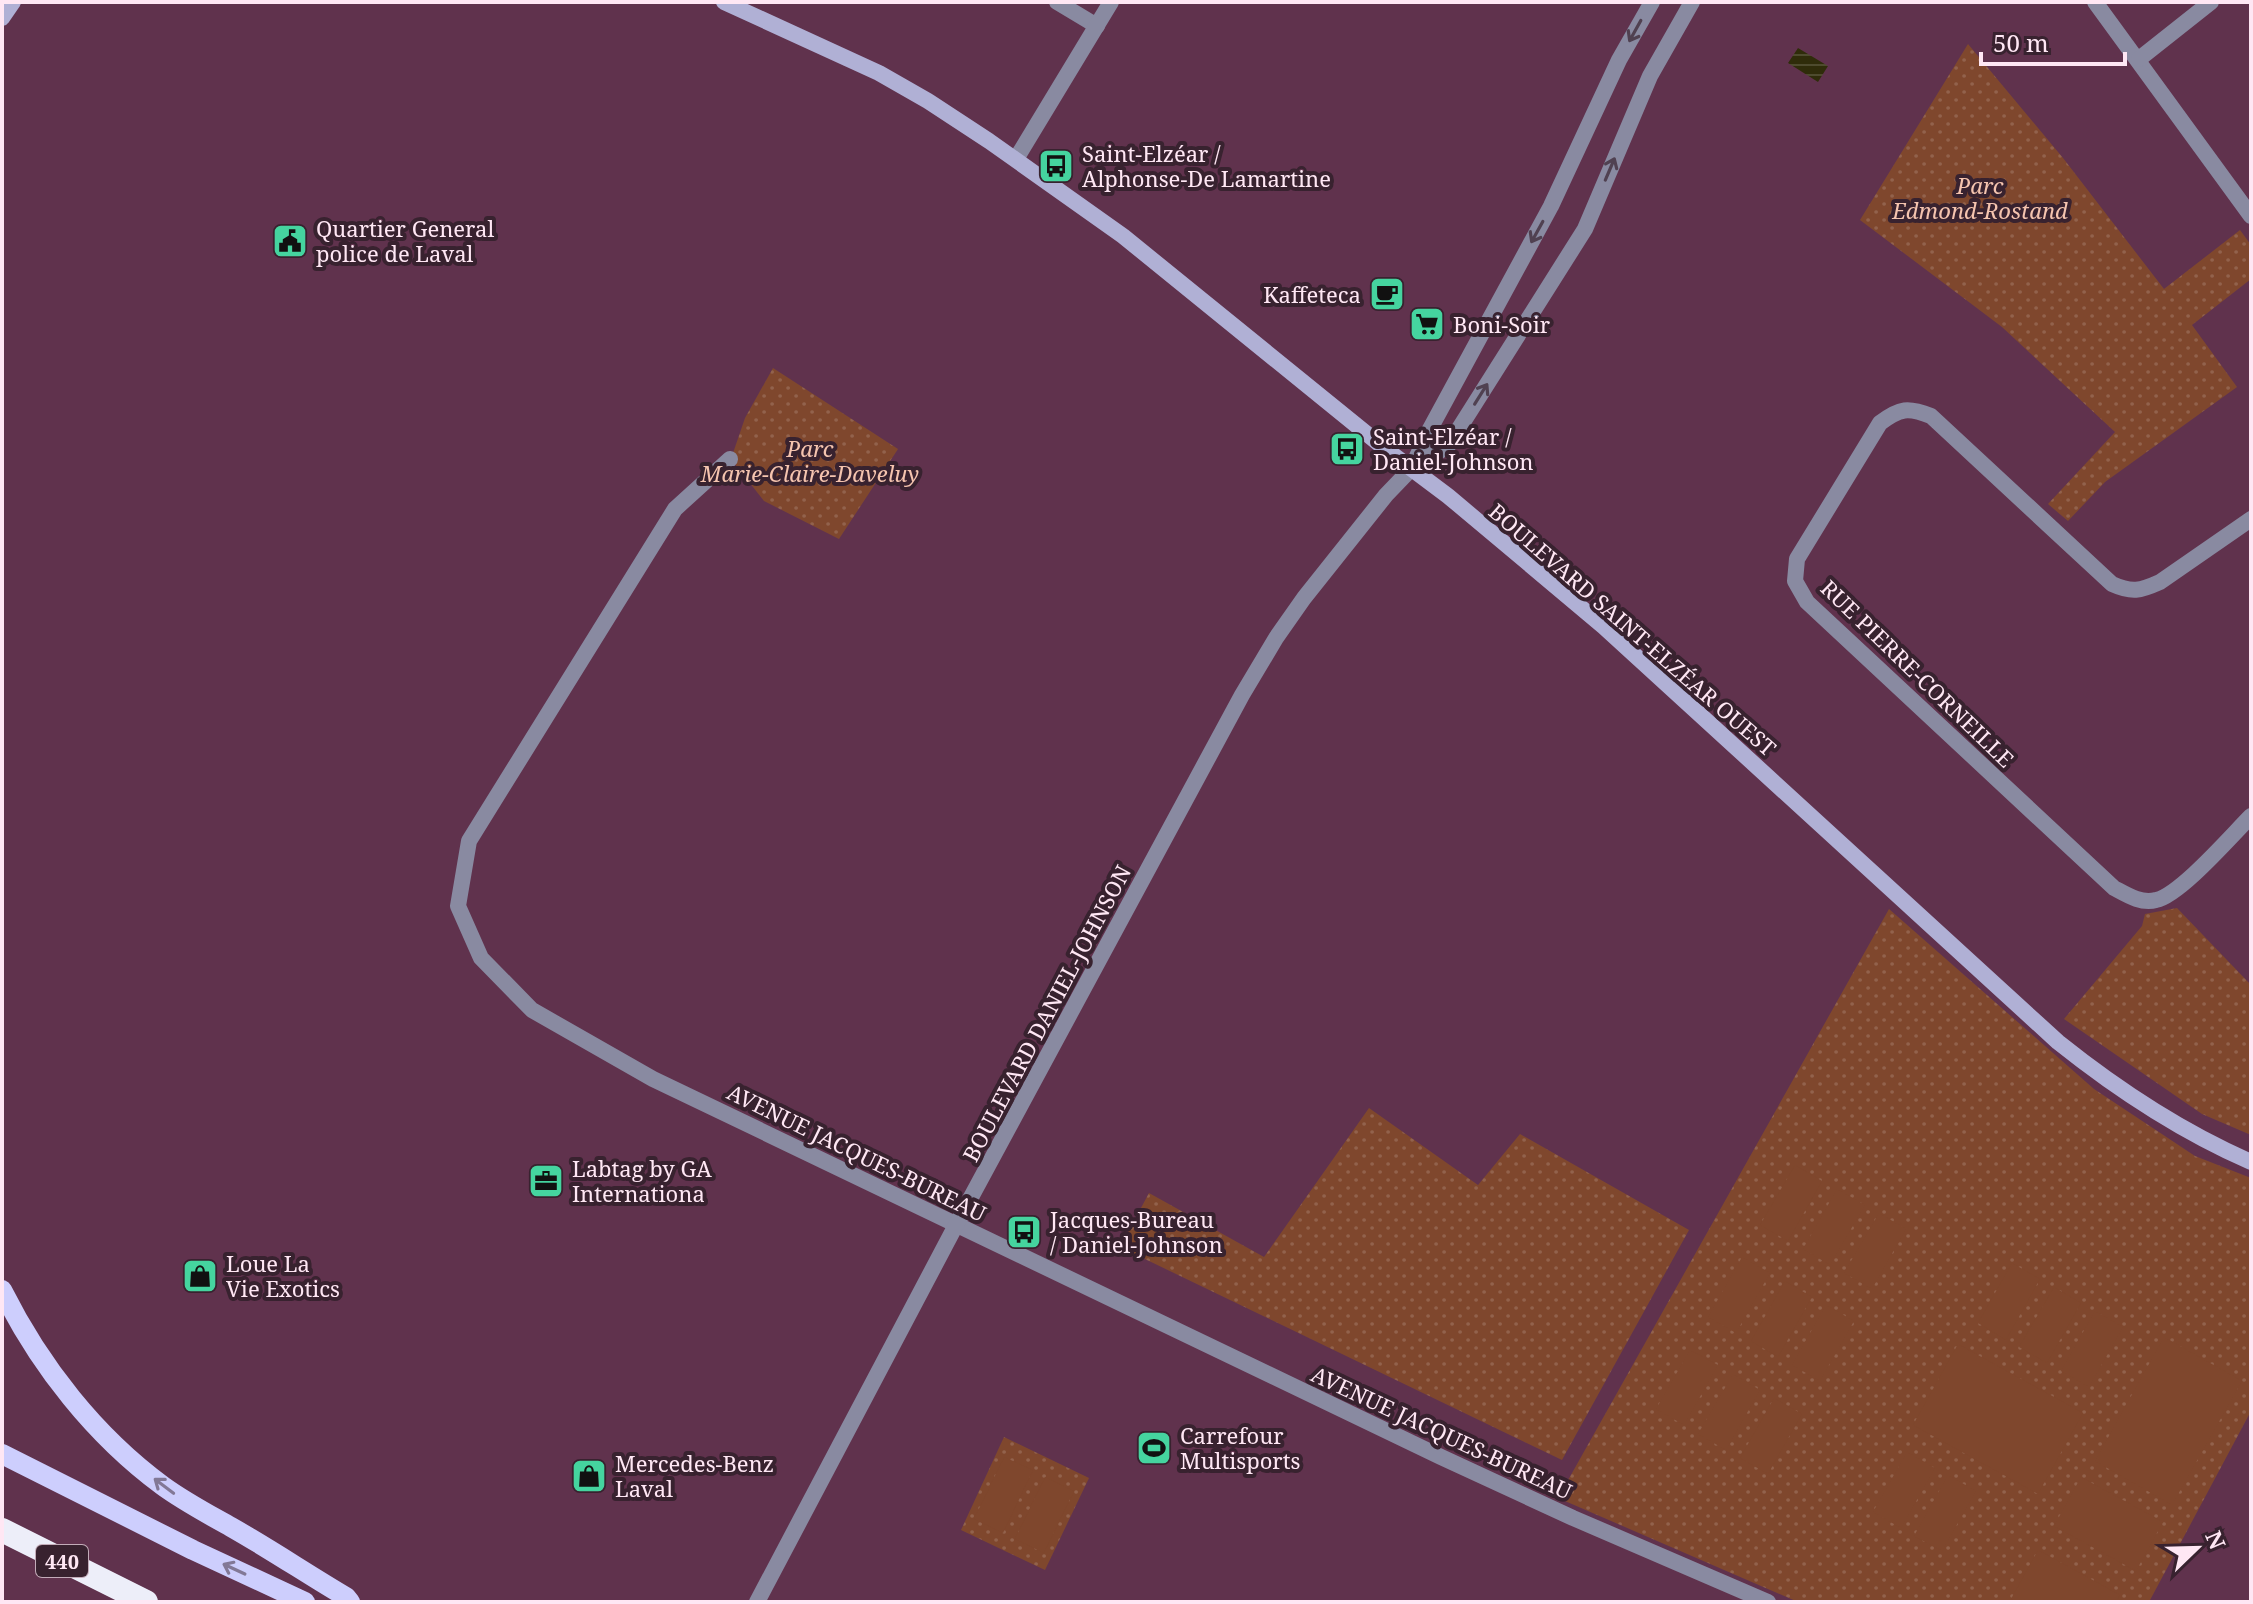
<svg xmlns="http://www.w3.org/2000/svg" width="2253" height="1604" viewBox="0 0 2253 1604" font-family="'Noto Serif',serif">
  <defs>
    <pattern id="grass-dots" width="8" height="8" patternUnits="userSpaceOnUse" patternTransform="scale(2)"><rect width="8" height="8" fill="#7f472d"/><path d="M2 2h.1M6 6h.1" fill="none" stroke="#92624c" stroke-width="1.8" stroke-linecap="round"/></pattern>
    <pattern id="water-rules" width="6" height="5" patternUnits="userSpaceOnUse" patternTransform="scale(2)"><rect width="6" height="5" fill="#2f2c0a"/><path d="M0 2.5h6" fill="none" stroke="#4e4b2e"/></pattern>
  </defs>
  <rect width="100%" height="100%" fill="#60324d"/>
  <g fill="url(#grass-dots)">
    <polygon points="1968,44 2063,158 2164,289 2240,230 2251,245 2251,279 2192,325 2237,387 2105,482 2068,521 2048,504 2115,432 2002,327 1860,220"/>
    <polygon points="773,368 898,449 839,539 764,501 731,459 745,418"/>
    <polygon points="2177,908 2251,985 2251,1135 2202,1114 2064,1019 2142,926 2145,914"/>
    <polygon points="1889,909 2094,1089 2195,1156 2251,1178 2251,1411 2149,1602 1798,1602 1558,1498"/>
    <polygon points="1369,1108 1478,1185 1520,1134 1689,1230 1562,1460 1120,1247 1149,1193 1264,1257"/>
    <polygon points="1004,1437 1089,1478 1045,1570 961,1530"/>
  </g>
  <g fill="#7f472d">
    <polygon points="1795,1165 1822,1181 1788,1241 1760,1225"/>
    <polygon points="1837,1189 1865,1205 1830,1265 1803,1249"/>
    <polygon points="1879,1213 1906,1229 1872,1289 1844,1273"/>
    <polygon points="1742,1257 1770,1273 1736,1333 1708,1317"/>
    <polygon points="2012,1263 2040,1279 2006,1340 1978,1323"/>
    <polygon points="1785,1281 1812,1297 1778,1357 1751,1341"/>
    <polygon points="2054,1287 2081,1303 2047,1363 2019,1347"/>
    <polygon points="1826,1305 1854,1321 1820,1381 1792,1365"/>
    <polygon points="2095,1311 2123,1327 2089,1387 2061,1371"/>
    <polygon points="2164,1337 2242,1381 2172,1505 2095,1461"/>
    <polygon points="1958,1344 2083,1413 2038,1494 1913,1425"/>
    <polygon points="1690,1350 1718,1365 1684,1425 1656,1409"/>
    <polygon points="1733,1374 1760,1390 1726,1450 1698,1434"/>
    <polygon points="1774,1398 1802,1414 1768,1474 1740,1458"/>
    <polygon points="1907,1452 1935,1468 1901,1528 1873,1512"/>
    <polygon points="1004,1457 1033,1470 1003,1533 974,1519"/>
    <polygon points="1948,1475 1976,1491 1942,1551 1914,1536"/>
    <polygon points="1045,1477 1074,1491 1044,1553 1015,1539"/>
    <polygon points="2081,1477 2163,1522 2136,1571 2054,1526"/>
    <polygon points="2038,1550 2120,1595 2116,1602 2017,1602 2011,1599"/>
  </g>
  <polygon fill="url(#water-rules)" points="1798,48 1828,66 1818,82 1788,63"/>
  <g fill="none" stroke-linecap="round" stroke-linejoin="round">
    <g stroke="#898aa1" stroke-width="16">
      <polyline points="1057,2 1097,26"/>
      <polyline points="2095,2 2251,216"/>
      <polyline points="2139,59 2211,2"/>
      <polyline points="1016,159 1111,2"/>
      <polyline points="730,459 675,509 469,841 458,906 481,958 532,1010 653,1079 1441,1457 1573,1518 1768,1602"/>
      <polyline points="1412,468 1448,446 1585,229 1650,76 1692,2"/>
      <path d="M2251 519 2160 582C2140 591 2132 593 2112 584L1931 416C1908 407 1900 408 1880 423L1797 559 1795 581 1807 602 2114 888C2127 895 2141 904 2156 900 2180 895 2231 836 2251 816"/>
      <polyline points="757,1602 956,1225 1242,695 1276,638 1304,598 1386,495 1411,469 1430,429 1551,206 1619,60 1652,2"/>
    </g>
    <g stroke="#b0b0d5" stroke-width="16">
      <path d="M724 2 879 73 928 101 989 141 1123 236 1388 451 1448 496 1603 626 2058 1042C2118 1090 2180 1131 2251 1162"/>
      <polyline points="2,18 13,2"/>
    </g>
    <g stroke="#cdcefd" stroke-width="20">
      <path d="M2 1290C40 1366 95 1436 163 1486 185 1502 208 1514 231 1527 270 1549 307 1574 346 1597L350 1602"/>
      <polyline points="2,1454 193,1550 305,1602"/>
    </g>
    <polyline stroke="#edeef9" stroke-width="24" points="2,1530 146,1602"/>
  </g>
  <defs><path id="oneway-shaft" d="M-6 0H5M1.5-3L5.5 0L1.5 3" fill="none" stroke-width="1.6" stroke-linecap="round" stroke-linejoin="round" transform="scale(2)"/></defs>
  <g stroke="#504151">
    <use href="#oneway-shaft" transform="translate(1635 31) rotate(119)"/>
    <use href="#oneway-shaft" transform="translate(1610 169) rotate(-67)"/>
    <use href="#oneway-shaft" transform="translate(1537 232) rotate(119)"/>
    <use href="#oneway-shaft" transform="translate(1481 394) rotate(-58)"/>
  </g>
  <g stroke="#827896">
    <use href="#oneway-shaft" transform="translate(164 1486) rotate(-143)"/>
    <use href="#oneway-shaft" transform="translate(234 1569) rotate(-155)"/>
  </g>
  <defs>
    <g id="bus-square" transform="scale(1.8)"><rect x="-9" y="-9" width="18" height="18" rx="4" fill="#45d49f" stroke="#38222f"/><path d="M-5-6H5V4H4V6H2V4H-2V6H-4V4H-5ZM-3.5-4V0h7V-4ZM-3.5 1.2v1.5H-2V1.2ZM2 1.2v1.5H3.5V1.2Z" fill="#111"/></g>
    <g id="civic-square" transform="scale(1.8)"><rect x="-9" y="-9" width="18" height="18" rx="4" fill="#45d49f" stroke="#38222f"/><path d="M-.6-6.5H3V-4.5H.6V-3L4-1V1h2V6H-6V1h2V-1L-.6-3ZM-1.2 2.5V6h2.4V2.5Z" fill="#111"/></g>
    <g id="cafe-square" transform="scale(1.8)"><rect x="-9" y="-9" width="18" height="18" rx="4" fill="#45d49f" stroke="#38222f"/><path d="M-5.5-4.5H6V0H3Q3 3.5 0 3.5H-2.5Q-5.5 3.5-5.5 0ZM3-3.2v2h1.7v-2ZM-6 4.5H4V6H-6Z" fill="#111"/></g>
    <g id="supermarket-square" transform="scale(1.8)"><rect x="-9" y="-9" width="18" height="18" rx="4" fill="#45d49f" stroke="#38222f"/><path d="M-6-5.5h2.5l.6 2H6L4.5 2H-2.5L-4.4-4H-6ZM-1.5 3.2a1.3 1.3 0 1 0 .1 0ZM3 3.2a1.3 1.3 0 1 0 .1 0Z" fill="#111"/></g>
    <g id="office-square" transform="scale(1.8)"><rect x="-9" y="-9" width="18" height="18" rx="4" fill="#45d49f" stroke="#38222f"/><path d="M-6-3h4V-5.5h4V-3h4V5H-6ZM-1-4.5V-3h2v-1.5ZM-6 0V1H6V0Z" fill="#111"/></g>
    <g id="shop-square" transform="scale(1.8)"><rect x="-9" y="-9" width="18" height="18" rx="4" fill="#45d49f" stroke="#38222f"/><path d="M-5-2.5h2.3a2.7 3.5 0 0 1 5.4 0H5L5.5 6h-11ZM-1.5-2.5h3a1.5 2.3 0 0 0-3 0Z" fill="#111"/></g>
    <g id="stadium-square" transform="scale(1.8)"><rect x="-9" y="-9" width="18" height="18" rx="4" fill="#45d49f" stroke="#38222f"/><path d="M0-5a6.5 5 0 1 0 0 10a6.5 5 0 1 0 0-10ZM-3.5-1.8h7v3.6h-7Z" fill="#111"/></g>
  </defs>
  <g fill-rule="evenodd">
    <use href="#bus-square" x="1056" y="166"/>
    <use href="#civic-square" x="290" y="241"/>
    <use href="#cafe-square" x="1387" y="294"/>
    <use href="#supermarket-square" x="1427" y="324"/>
    <use href="#bus-square" x="1347" y="449"/>
    <use href="#office-square" x="546" y="1181"/>
    <use href="#bus-square" x="1024" y="1232"/>
    <use href="#shop-square" x="200" y="1276"/>
    <use href="#stadium-square" x="1154" y="1448"/>
    <use href="#shop-square" x="589" y="1476"/>
  </g>
  <g text-anchor="middle" dominant-baseline="central" stroke-width="8" stroke-linejoin="round" paint-order="stroke">
    <rect fill="#38222f" stroke="#c3acb9" stroke-width="2" x="36" y="1545" width="52" height="32" rx="6"/>
    <g font-size="20" font-weight="bold" fill="#ffe7f4">
      <text x="62" y="1561">440</text>
    </g>
    <g font-size="22" fill="#ffe7f4" stroke="#38222f" text-anchor="start">
      <text x="1082" y="153">Saint-Elzéar /<tspan x="1082" dy="25">Alphonse-De Lamartine</tspan></text>
      <text x="316" y="228">Quartier General<tspan x="316" dy="25">police de Laval</tspan></text>
      <text x="1361" y="294" text-anchor="end">Kaffeteca</text>
      <text x="1453" y="324">Boni-Soir</text>
      <text x="1373" y="436">Saint-Elzéar /<tspan x="1373" dy="25">Daniel-Johnson</tspan></text>
      <text x="572" y="1168">Labtag by GA<tspan x="572" dy="25">Internationa</tspan></text>
      <text x="1050" y="1219">Jacques-Bureau<tspan x="1050" dy="25">/ Daniel-Johnson</tspan></text>
      <text x="226" y="1263">Loue La<tspan x="226" dy="25">Vie Exotics</tspan></text>
      <text x="1180" y="1435">Carrefour<tspan x="1180" dy="25">Multisports</tspan></text>
      <text x="615" y="1463">Mercedes-Benz<tspan x="615" dy="25">Laval</tspan></text>
    </g>
    <g font-size="22" font-style="italic" fill="#f5c4af" stroke="#38222f">
      <text x="1980" y="185">Parc<tspan x="1980" dy="25">Edmond-Rostand</tspan></text>
      <text x="810" y="448">Parc<tspan x="810" dy="25">Marie-Claire-Daveluy</tspan></text>
    </g>
    <g font-size="22" fill="#ffe7f4" stroke="#38222f">
      <text transform="translate(1633 629) rotate(41)">BOULEVARD SAINT-ELZÉAR OUEST</text>
      <text transform="translate(1918 673) rotate(44)">RUE PIERRE-CORNEILLE</text>
      <text transform="translate(1046 1013) rotate(-62)">BOULEVARD DANIEL-JOHNSON</text>
      <text transform="translate(857 1152) rotate(26)">AVENUE JACQUES-BUREAU</text>
      <text transform="translate(1442 1432) rotate(25)">AVENUE JACQUES-BUREAU</text>
    </g>
  </g>
  <rect width="2253" height="1604" fill="none" stroke="#ffe7f4" stroke-width="8"/>
  <g transform="translate(2197 1548) rotate(67)" stroke="#38222f" stroke-width="6" paint-order="stroke">
  <path d="M0-6L14 30L0 20L-14 30Z" fill="#ffe7f4"/>
  <text y="-12" font-size="22" font-weight="bold" text-anchor="middle" fill="#ffe7f4">N</text>
  </g>
  <path d="M1981 52v12h144v-12" fill="none" stroke="#ffe7f4" stroke-width="4"/>
  <text x="1993" y="52" font-size="24" fill="#ffe7f4" stroke="#38222f" stroke-width="6" paint-order="stroke">50 m</text>
</svg>
